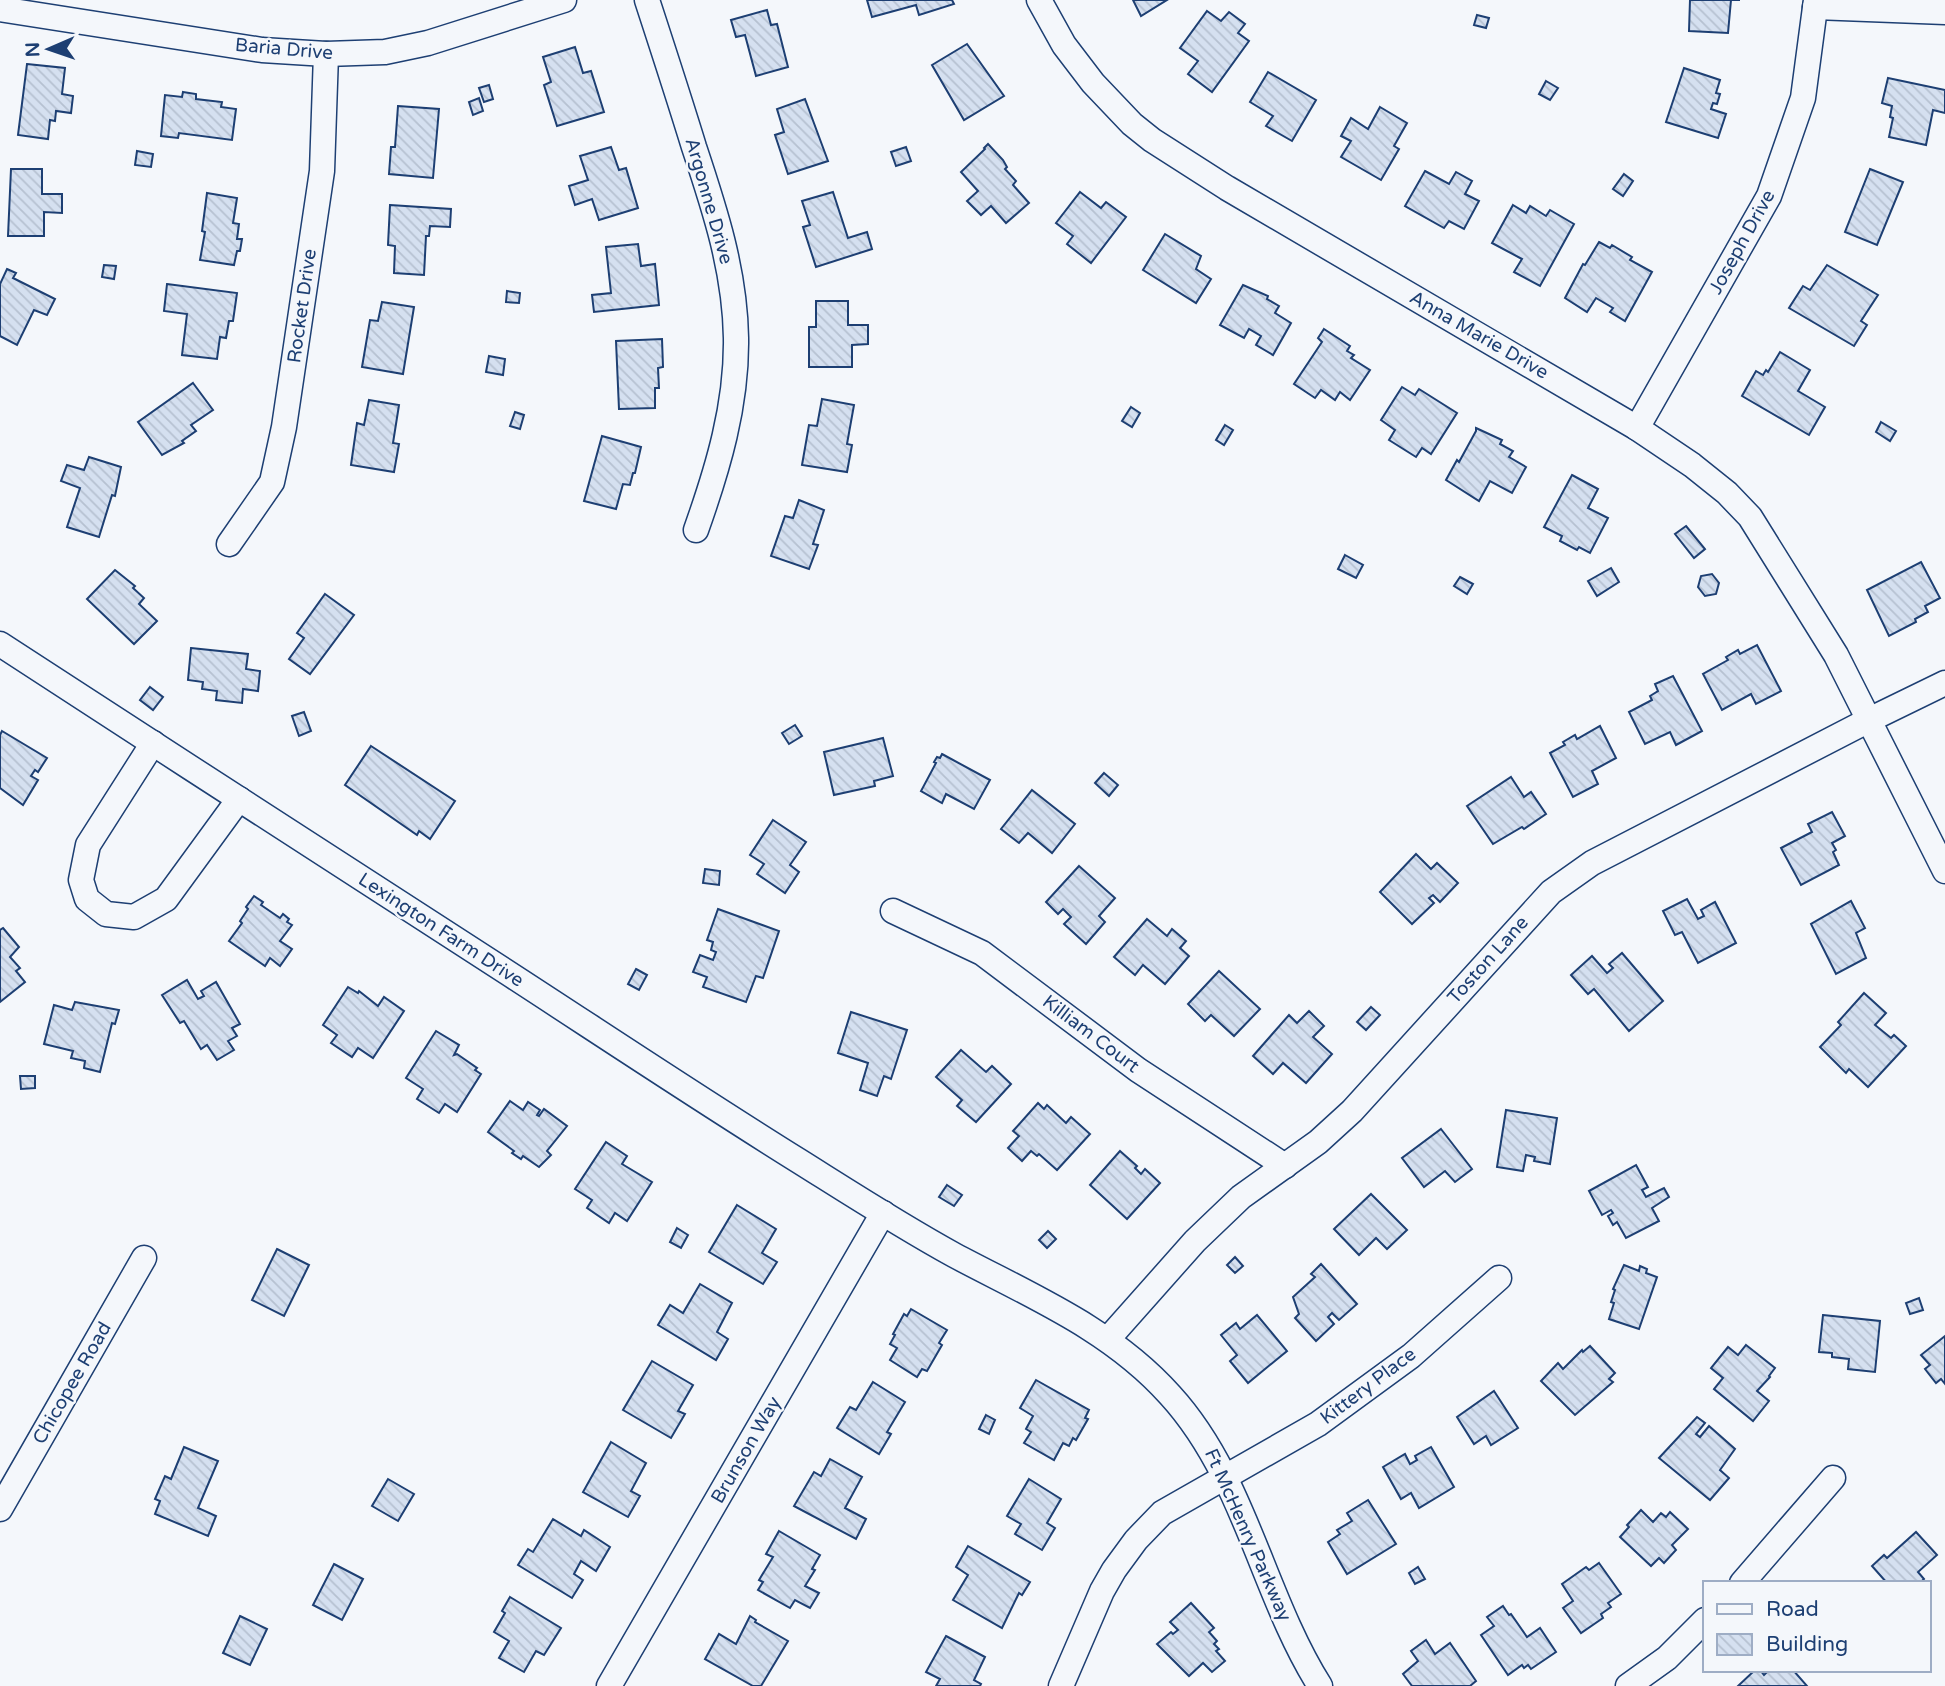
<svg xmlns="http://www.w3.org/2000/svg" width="1945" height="1686" viewBox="0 0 1945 1686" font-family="'Varela Round',sans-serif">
  <defs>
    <pattern id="building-back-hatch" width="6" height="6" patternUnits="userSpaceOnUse" patternTransform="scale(1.75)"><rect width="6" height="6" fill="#d5e0f0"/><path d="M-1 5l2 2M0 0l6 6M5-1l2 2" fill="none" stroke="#b6c1d1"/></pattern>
  </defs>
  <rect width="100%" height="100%" fill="#f4f7fb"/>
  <g fill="url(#building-back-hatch)" stroke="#1d3f73" stroke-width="2">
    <polygon points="867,0 952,0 954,4 919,15 916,5 872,17"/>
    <polygon points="1133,0 1167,0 1141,16"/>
    <polygon points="1690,0 1740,0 1731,0 1728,33 1689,31"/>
    <polygon points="767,10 771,25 777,24 788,67 756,76 745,35 736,37 731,20"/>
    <polygon points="1207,11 1221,21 1229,12 1245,24 1238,33 1249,41 1212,92 1188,74 1198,61 1180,48"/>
    <polygon points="1477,15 1489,18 1486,28 1474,25"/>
    <polygon points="967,44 1004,96 964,120 932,65"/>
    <polygon points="575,47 583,73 591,71 604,112 557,126 544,85 551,82 543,57"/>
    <polygon points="27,64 65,68 62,94 73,96 71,113 56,111 55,121 50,120 48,139 18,135"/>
    <polygon points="1684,68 1720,80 1716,93 1720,94 1717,104 1713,103 1711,109 1726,114 1718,138 1666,122"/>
    <polygon points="1268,72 1316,100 1292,141 1266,126 1273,116 1250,102"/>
    <polygon points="1888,78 1945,90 1945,113 1933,110 1926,145 1889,137 1893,118 1890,117 1892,106 1882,103"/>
    <polygon points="1546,81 1558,88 1550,100 1539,94"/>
    <polygon points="489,85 493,99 484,102 479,88"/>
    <polygon points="183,92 196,94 196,99 222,102 221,107 236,109 232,140 179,133 178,138 161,136 165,95 182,97"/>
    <polygon points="479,98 483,111 473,115 469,102"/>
    <polygon points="805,99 828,161 788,174 775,135 784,132 777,109"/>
    <polygon points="398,106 439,109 433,178 389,174 391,147 395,147"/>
    <polygon points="1380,107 1407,123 1394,146 1399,149 1381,180 1341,157 1351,141 1341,136 1351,118 1368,129"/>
    <polygon points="988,144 1003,160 1007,167 1005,169 1016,181 1013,185 1029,203 1006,223 991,206 981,215 967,201 978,191 961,172 985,149 984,148"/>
    <polygon points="611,147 619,170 626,168 638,208 599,220 592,199 575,205 569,186 588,180 580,156"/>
    <polygon points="906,147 911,161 896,166 891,152"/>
    <polygon points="137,151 153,154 151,167 135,165"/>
    <polygon points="11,169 42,169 42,194 62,194 62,213 44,212 44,236 8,236"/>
    <polygon points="1870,169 1903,182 1877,245 1845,232"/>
    <polygon points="1425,171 1449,184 1456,172 1472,181 1465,194 1479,201 1464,229 1449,221 1444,228 1405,206"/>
    <polygon points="1624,174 1633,181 1623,196 1613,189"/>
    <polygon points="833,192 848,238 867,232 872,249 816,267 803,227 810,225 802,201"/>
    <polygon points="1080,192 1101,208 1106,202 1126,217 1091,263 1067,244 1073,236 1056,223"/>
    <polygon points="207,193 237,198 233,223 239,224 237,239 242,239 240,251 237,251 234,265 200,260 205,232 202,231"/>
    <polygon points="390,205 451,209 450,227 430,226 429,236 426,236 424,275 394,273 395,246 388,245"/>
    <polygon points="1513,205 1526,213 1530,206 1546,216 1550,210 1574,224 1540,286 1514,272 1522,259 1492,243"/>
    <polygon points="1165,234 1201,256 1196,269 1211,279 1196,303 1143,270"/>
    <polygon points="1599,242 1610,248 1612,245 1632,257 1630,260 1652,272 1625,321 1610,312 1613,308 1596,298 1587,312 1565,298 1583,264 1585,265"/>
    <polygon points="638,244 641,266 655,264 659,305 594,312 592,295 611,293 606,247"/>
    <polygon points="104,265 116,266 114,279 102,277"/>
    <polygon points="1827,265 1878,295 1861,321 1867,325 1854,346 1789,308 1803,286 1810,290"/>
    <polygon points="7,269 16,273 13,278 55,299 47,315 34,310 17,345 0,336 0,284"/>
    <polygon points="167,284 237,293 233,321 229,321 226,338 220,337 217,359 182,355 187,314 164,311"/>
    <polygon points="1243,285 1268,296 1267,299 1279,306 1275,313 1291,323 1273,355 1256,345 1261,336 1249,329 1244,338 1220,325"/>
    <polygon points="507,291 520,293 519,303 506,302"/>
    <polygon points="816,301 848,301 848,325 868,325 868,344 852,345 852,367 809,367 809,327 816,327"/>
    <polygon points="382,302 414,307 403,374 362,367 370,320 378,321"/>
    <polygon points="1324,329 1350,346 1347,351 1354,355 1351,358 1370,370 1350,400 1340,392 1335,400 1321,390 1315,398 1294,384 1322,342 1318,338"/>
    <polygon points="662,339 663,367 658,368 659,388 655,388 655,408 619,409 616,341"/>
    <polygon points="1780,352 1810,370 1798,391 1825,407 1809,435 1742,396 1756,371 1763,375 1766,370 1768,372"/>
    <polygon points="489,356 505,359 503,375 486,372"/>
    <polygon points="193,383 213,410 191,425 196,431 182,441 184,443 162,455 138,422"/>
    <polygon points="1402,387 1415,395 1419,389 1457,413 1431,454 1422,448 1416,457 1389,440 1395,430 1381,420"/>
    <polygon points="822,399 854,405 847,444 852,445 847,472 802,465 809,425 817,426"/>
    <polygon points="369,400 399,405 393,443 399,444 394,472 351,465 357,423 364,425"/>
    <polygon points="1131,407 1140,413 1132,427 1122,421"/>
    <polygon points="515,412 524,415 520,429 510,426"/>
    <polygon points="1881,422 1896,431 1890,441 1876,432"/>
    <polygon points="1225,425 1233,430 1224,445 1216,440"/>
    <polygon points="1476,428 1502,440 1500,444 1513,451 1509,457 1526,467 1512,493 1490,481 1479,501 1446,480 1457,460 1459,462 1476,431"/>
    <polygon points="602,436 641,447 635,473 633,473 630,485 623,484 616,509 584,501"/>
    <polygon points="89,457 121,467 115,496 112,495 99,537 67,527 80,488 61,481 67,465 84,470"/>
    <polygon points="1572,475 1598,489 1588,508 1608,518 1590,553 1579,547 1577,550 1560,541 1562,536 1544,527"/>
    <polygon points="799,500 824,510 813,544 818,545 809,569 771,556 785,516 793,518"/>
    <polygon points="1686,526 1705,549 1694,558 1675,534"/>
    <polygon points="1345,555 1363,565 1356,578 1338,569"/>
    <polygon points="1921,562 1940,598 1925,606 1928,612 1915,619 1916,622 1889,636 1867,590"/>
    <polygon points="1611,568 1619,582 1597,596 1588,581"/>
    <polygon points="115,570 135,586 133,588 144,598 139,604 157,621 134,644 87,599"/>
    <polygon points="1712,574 1719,583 1716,594 1705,596 1698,587 1701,576"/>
    <polygon points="1460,577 1473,584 1467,594 1454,586"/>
    <polygon points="325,594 354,615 310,674 289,659 304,638 297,633"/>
    <polygon points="1757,645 1781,691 1756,704 1751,694 1722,710 1703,674 1728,660 1726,657 1738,650 1740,654"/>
    <polygon points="191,648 248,654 246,669 260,671 258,691 243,689 242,703 216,700 217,691 202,689 203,682 188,680"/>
    <polygon points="1673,676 1702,731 1676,745 1670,732 1645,744 1629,712 1652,700 1650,696 1658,691 1655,684"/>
    <polygon points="150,687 163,697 153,710 140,700"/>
    <polygon points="304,712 311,731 299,736 292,716"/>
    <polygon points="795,725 802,736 789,744 782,733"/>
    <polygon points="1600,726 1616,758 1592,771 1598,784 1573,797 1550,753 1565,745 1563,742 1575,735 1577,739"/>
    <polygon points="2,731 47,758 38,772 35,770 31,776 38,780 23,805 0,788 0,735"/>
    <polygon points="883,738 893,776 874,781 875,786 834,795 824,752"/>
    <polygon points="371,746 455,801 430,839 419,831 417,835 345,785"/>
    <polygon points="942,754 990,780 974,809 946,794 942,803 921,791 936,763 934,762 937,757 940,758"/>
    <polygon points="1104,773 1118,785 1109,796 1095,783"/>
    <polygon points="1511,777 1524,797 1531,792 1546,814 1524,829 1522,827 1493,844 1467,806"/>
    <polygon points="1032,790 1075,824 1052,853 1028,833 1019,843 1001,829"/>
    <polygon points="1832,812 1845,836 1832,843 1836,850 1833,852 1839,865 1801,885 1781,848 1812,832 1808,824"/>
    <polygon points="773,820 806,842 790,865 799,872 785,893 757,874 764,864 750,855"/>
    <polygon points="1416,854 1431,869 1437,863 1458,883 1440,902 1433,895 1429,898 1434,903 1412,924 1380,892"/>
    <polygon points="1079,866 1115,898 1099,916 1105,922 1086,944 1064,924 1071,917 1063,909 1058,914 1046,902"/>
    <polygon points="705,869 720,871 719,885 703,883"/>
    <polygon points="254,896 263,902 261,905 280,918 283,914 289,919 287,922 292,925 280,941 292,949 280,966 270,958 265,966 229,941 242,923 240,921 248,909 246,907"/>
    <polygon points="1687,899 1698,919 1704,916 1701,910 1715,902 1736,943 1698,963 1682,932 1675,935 1663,911"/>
    <polygon points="1851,901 1865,928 1856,933 1866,958 1836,974 1811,924"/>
    <polygon points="718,909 779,931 763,978 756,976 746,1002 703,987 707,977 693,972 700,955 713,960 716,952 711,950 713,942 707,940"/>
    <polygon points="1147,919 1167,936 1172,929 1186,941 1180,948 1189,956 1165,984 1143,965 1135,975 1114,957"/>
    <polygon points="3,928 19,947 10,957 20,968 16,971 25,982 0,1002 0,930"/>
    <polygon points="1622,953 1663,1001 1629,1031 1594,989 1588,994 1571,975 1592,956 1607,973 1613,968 1609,964"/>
    <polygon points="636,969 647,975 639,990 628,984"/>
    <polygon points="1219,971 1260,1009 1234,1036 1211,1015 1205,1021 1188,1004"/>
    <polygon points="187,980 198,999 204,996 201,991 216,982 240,1024 232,1028 237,1036 228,1041 234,1050 217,1060 207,1045 201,1049 184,1021 180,1023 162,995"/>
    <polygon points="348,987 358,993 359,991 378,1006 384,997 404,1011 373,1058 358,1048 352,1057 331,1043 337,1035 323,1025"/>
    <polygon points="1864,993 1886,1013 1875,1025 1891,1038 1894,1035 1906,1046 1868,1087 1849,1069 1846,1073 1820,1047 1841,1025 1838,1022"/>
    <polygon points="75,1002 119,1010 115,1024 112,1023 100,1072 84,1068 85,1061 71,1058 73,1051 44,1044 54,1005 72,1010"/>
    <polygon points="1371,1007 1380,1015 1366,1030 1357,1022"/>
    <polygon points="1309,1011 1324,1026 1313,1037 1332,1054 1306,1083 1283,1063 1273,1074 1253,1056 1289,1015 1297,1023"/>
    <polygon points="851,1012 907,1030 891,1079 884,1076 877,1096 860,1090 868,1063 838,1053"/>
    <polygon points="436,1031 459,1045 454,1055 457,1054 477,1068 475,1070 481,1074 457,1112 445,1104 439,1113 417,1099 423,1089 406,1078"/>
    <polygon points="961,1050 986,1072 992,1066 1011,1084 976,1122 957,1106 962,1100 936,1077"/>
    <polygon points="20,1076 35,1076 35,1088 21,1089"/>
    <polygon points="510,1101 523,1110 528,1102 540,1110 537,1115 539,1116 544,1109 567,1126 547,1151 551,1155 539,1167 523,1156 521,1159 512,1153 514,1151 488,1132"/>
    <polygon points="1038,1103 1044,1109 1047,1105 1066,1123 1071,1117 1090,1134 1057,1170 1039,1154 1037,1156 1031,1151 1022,1161 1008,1148 1019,1136 1013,1131"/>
    <polygon points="1506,1110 1557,1118 1550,1164 1534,1161 1535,1157 1526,1155 1523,1171 1497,1167"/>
    <polygon points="1441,1129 1472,1169 1455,1182 1445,1171 1424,1187 1402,1158"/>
    <polygon points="606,1142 627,1156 622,1164 652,1182 627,1221 615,1213 609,1223 587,1208 592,1200 575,1189"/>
    <polygon points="1120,1151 1137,1166 1135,1168 1141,1174 1145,1169 1160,1183 1127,1219 1090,1185"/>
    <polygon points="1636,1165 1648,1187 1642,1190 1646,1197 1664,1188 1669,1197 1652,1208 1659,1221 1626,1238 1617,1222 1613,1225 1608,1216 1613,1213 1611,1210 1602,1215 1589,1191"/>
    <polygon points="947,1185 962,1195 954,1206 939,1197"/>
    <polygon points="1371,1194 1407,1230 1387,1249 1376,1238 1359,1255 1334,1229"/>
    <polygon points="737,1205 776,1229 762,1253 777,1262 763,1284 709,1252"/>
    <polygon points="677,1228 688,1235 681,1248 670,1242"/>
    <polygon points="1048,1231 1056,1239 1047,1248 1039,1240"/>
    <polygon points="277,1249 309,1265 284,1316 252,1300"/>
    <polygon points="1235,1257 1243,1266 1235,1273 1227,1265"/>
    <polygon points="1321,1264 1357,1304 1339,1320 1332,1313 1328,1317 1334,1324 1316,1341 1295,1318 1299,1314 1293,1297 1315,1277 1311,1274"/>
    <polygon points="1624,1265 1639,1271 1640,1266 1647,1269 1646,1273 1657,1277 1639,1329 1609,1319 1614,1303 1611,1302 1615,1290 1613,1289"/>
    <polygon points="700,1284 732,1303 717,1332 728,1339 716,1360 658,1325 670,1305 683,1313"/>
    <polygon points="1919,1298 1923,1310 1910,1314 1906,1303"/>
    <polygon points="911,1309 947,1330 939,1343 942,1345 927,1371 922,1369 917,1377 890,1360 897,1348 890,1344 895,1335 893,1334 904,1314 907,1316"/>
    <polygon points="1257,1315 1287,1351 1248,1383 1230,1361 1237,1355 1221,1335 1236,1323 1240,1329"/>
    <polygon points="1823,1315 1880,1321 1875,1372 1848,1369 1849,1359 1832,1357 1832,1353 1819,1352"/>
    <polygon points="1945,1336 1945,1384 1941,1379 1936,1383 1925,1369 1930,1365 1921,1355"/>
    <polygon points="1746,1345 1775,1368 1769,1376 1770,1377 1757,1391 1769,1401 1753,1421 1714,1389 1723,1378 1711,1368 1728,1347 1738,1355"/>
    <polygon points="1590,1346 1615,1373 1609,1379 1613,1382 1575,1415 1541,1381 1558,1363 1563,1369 1582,1350 1583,1352"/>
    <polygon points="652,1361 693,1385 678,1411 685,1414 671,1438 623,1410"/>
    <polygon points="1036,1380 1089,1410 1085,1418 1088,1419 1076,1440 1073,1438 1069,1446 1063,1443 1054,1460 1024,1443 1031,1432 1026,1429 1033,1416 1020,1408"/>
    <polygon points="873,1382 905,1402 887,1432 891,1434 879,1454 837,1428 850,1407 856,1410"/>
    <polygon points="1494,1391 1518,1428 1491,1445 1486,1436 1474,1444 1457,1417"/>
    <polygon points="986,1415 995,1420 989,1434 979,1429"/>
    <polygon points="1697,1417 1705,1423 1696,1434 1700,1437 1709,1426 1735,1449 1720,1470 1729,1478 1710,1500 1659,1458"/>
    <polygon points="611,1442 646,1463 631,1491 640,1496 628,1517 583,1492"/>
    <polygon points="184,1447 218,1461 198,1508 216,1516 208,1536 155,1514 160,1501 155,1499 165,1476 171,1479"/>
    <polygon points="1431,1447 1454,1487 1419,1508 1411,1493 1401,1499 1383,1467 1405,1454 1410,1464 1417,1460 1415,1456"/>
    <polygon points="830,1459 862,1477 845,1508 866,1519 856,1539 794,1506 814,1472 821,1476"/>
    <polygon points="388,1479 414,1494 398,1521 372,1506"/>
    <polygon points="1029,1479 1061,1499 1047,1523 1055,1528 1042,1550 1015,1534 1021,1524 1007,1516"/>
    <polygon points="1368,1500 1396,1544 1347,1574 1328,1542 1340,1534 1337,1530 1352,1521 1347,1513"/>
    <polygon points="1641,1510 1653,1522 1661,1513 1666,1517 1670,1512 1688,1529 1672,1545 1676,1550 1664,1563 1659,1558 1651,1566 1620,1537 1629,1527 1627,1525"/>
    <polygon points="553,1519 581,1536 584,1530 610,1547 596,1571 581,1561 574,1574 583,1580 572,1598 518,1565 528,1549 533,1552"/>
    <polygon points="779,1531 820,1555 812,1569 815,1570 805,1586 819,1593 810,1608 795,1600 790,1608 758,1590 763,1582 759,1580 773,1557 766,1554"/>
    <polygon points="1916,1532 1937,1555 1918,1572 1924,1579 1920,1583 1887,1583 1872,1566 1884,1555 1887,1558"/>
    <polygon points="968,1546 1030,1582 1022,1595 1019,1593 1002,1628 953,1600 968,1575 956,1567"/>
    <polygon points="1599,1563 1621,1594 1608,1603 1611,1607 1601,1614 1603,1618 1581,1633 1563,1608 1573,1601 1562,1584 1586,1567 1589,1570"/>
    <polygon points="334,1564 363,1579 342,1620 313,1605"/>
    <polygon points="1418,1567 1425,1579 1415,1584 1409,1573"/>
    <polygon points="510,1597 561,1628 544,1655 536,1651 524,1672 499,1658 509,1641 494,1632 505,1613 502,1611"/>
    <polygon points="1191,1603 1214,1628 1209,1632 1217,1641 1214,1644 1219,1649 1216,1651 1225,1661 1212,1672 1203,1663 1189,1676 1157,1644 1171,1632 1173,1634 1178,1630 1170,1622"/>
    <polygon points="1503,1606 1509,1615 1511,1614 1527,1637 1540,1628 1556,1652 1531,1669 1528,1665 1524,1668 1522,1665 1508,1675 1481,1635 1494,1626 1487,1617"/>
    <polygon points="240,1616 267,1629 250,1665 223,1653"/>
    <polygon points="750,1616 756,1620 755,1622 788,1641 761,1686 753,1686 705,1659 719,1634 736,1644"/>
    <polygon points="946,1636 985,1657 974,1680 981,1684 980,1686 936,1686 940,1679 926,1672"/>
    <polygon points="1426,1640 1435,1654 1450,1643 1476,1681 1470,1686 1412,1686 1403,1674 1418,1661 1411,1651"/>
    <polygon points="1755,1670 1760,1670 1764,1675 1769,1670 1793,1670 1807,1686 1738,1686"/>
  </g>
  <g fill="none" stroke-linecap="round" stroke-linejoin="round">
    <g stroke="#1d3f73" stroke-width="27">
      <g id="minor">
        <path d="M647 0C663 49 679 98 694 147 715 210 735 271 736 338 737 405 718 468 696 530"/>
        <polyline points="1039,0 1064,45 1093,83 1132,124 1152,140 1227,188 1637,428 1692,465 1727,493 1750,517 1836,655 1945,871"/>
        <polyline points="1815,7 1945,12"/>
        <polyline points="0,9 262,50 326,54 385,52 428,43 564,0"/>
        <polyline points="1637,428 1769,196 1803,98 1816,0"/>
        <polyline points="229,544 272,482 284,427 322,171 326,54"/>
        <path d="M0 644C169 754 339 864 508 973 605 1036 701 1100 799 1161 850 1193 901 1226 954 1255 1031 1296 1111 1329 1170 1395 1245 1477 1262 1594 1320 1686"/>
        <polyline points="153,743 88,845 81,880 87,899 106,914 134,917 166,899 239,799"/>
        <polyline points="893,911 982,953 1138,1070 1285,1166"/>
        <polyline points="1108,1339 1195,1241 1241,1197 1318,1142 1352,1111 1551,892 1592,863 1869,720 1945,683"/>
        <polyline points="0,1509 144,1258"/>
        <polyline points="1742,1583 1833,1478"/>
        <polyline points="609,1686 883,1213"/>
        <polyline points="1061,1686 1102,1591 1114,1570 1136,1540 1162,1513 1318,1424 1411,1356 1499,1278"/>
        <polyline points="1628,1686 1667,1658 1705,1620"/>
      </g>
    </g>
    <use href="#minor" stroke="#f4f7fb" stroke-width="24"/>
  </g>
  <g text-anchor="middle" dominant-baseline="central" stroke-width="5" stroke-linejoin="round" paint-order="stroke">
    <g font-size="19" fill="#1d3f73" stroke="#f4f7fb">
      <text transform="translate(284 49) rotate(5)">Baria Drive</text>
      <text transform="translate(709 201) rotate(74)">Argonne Drive</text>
      <text transform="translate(1742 242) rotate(-61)">Joseph Drive</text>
      <text transform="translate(302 306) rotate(-82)">Rocket Drive</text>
      <text transform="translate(1479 335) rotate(30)">Anna Marie Drive</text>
      <text transform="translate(441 930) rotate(33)">Lexington Farm Drive</text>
      <text transform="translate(1488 960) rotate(-48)">Toston Lane</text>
      <text transform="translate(1091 1034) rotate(37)">Killiam Court</text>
      <text transform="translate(72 1383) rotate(-60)">Chicopee Road</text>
      <text transform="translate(1368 1386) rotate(-37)">Kittery Place</text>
      <text transform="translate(746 1450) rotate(-60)">Brunson Way</text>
      <text transform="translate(1248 1535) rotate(66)">Ft McHenry Parkway</text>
    </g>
  </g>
  <rect x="1703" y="1581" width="228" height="91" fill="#f4f7fb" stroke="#9eadc5" stroke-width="2"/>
  <rect x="1717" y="1604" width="35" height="10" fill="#f4f7fb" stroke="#9eadc5" stroke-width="2"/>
  <text x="1766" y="1616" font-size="21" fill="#1d3f73">Road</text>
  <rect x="1717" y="1634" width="35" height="21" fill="url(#building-back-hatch)" stroke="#9eadc5" stroke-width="2"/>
  <text x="1766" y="1651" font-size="21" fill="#1d3f73">Building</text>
  <g transform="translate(49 49) rotate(268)" stroke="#f4f7fb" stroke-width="5" paint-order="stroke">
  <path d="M0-5L12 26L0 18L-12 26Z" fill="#1d3f73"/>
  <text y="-10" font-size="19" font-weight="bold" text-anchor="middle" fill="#1d3f73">N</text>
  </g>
</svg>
